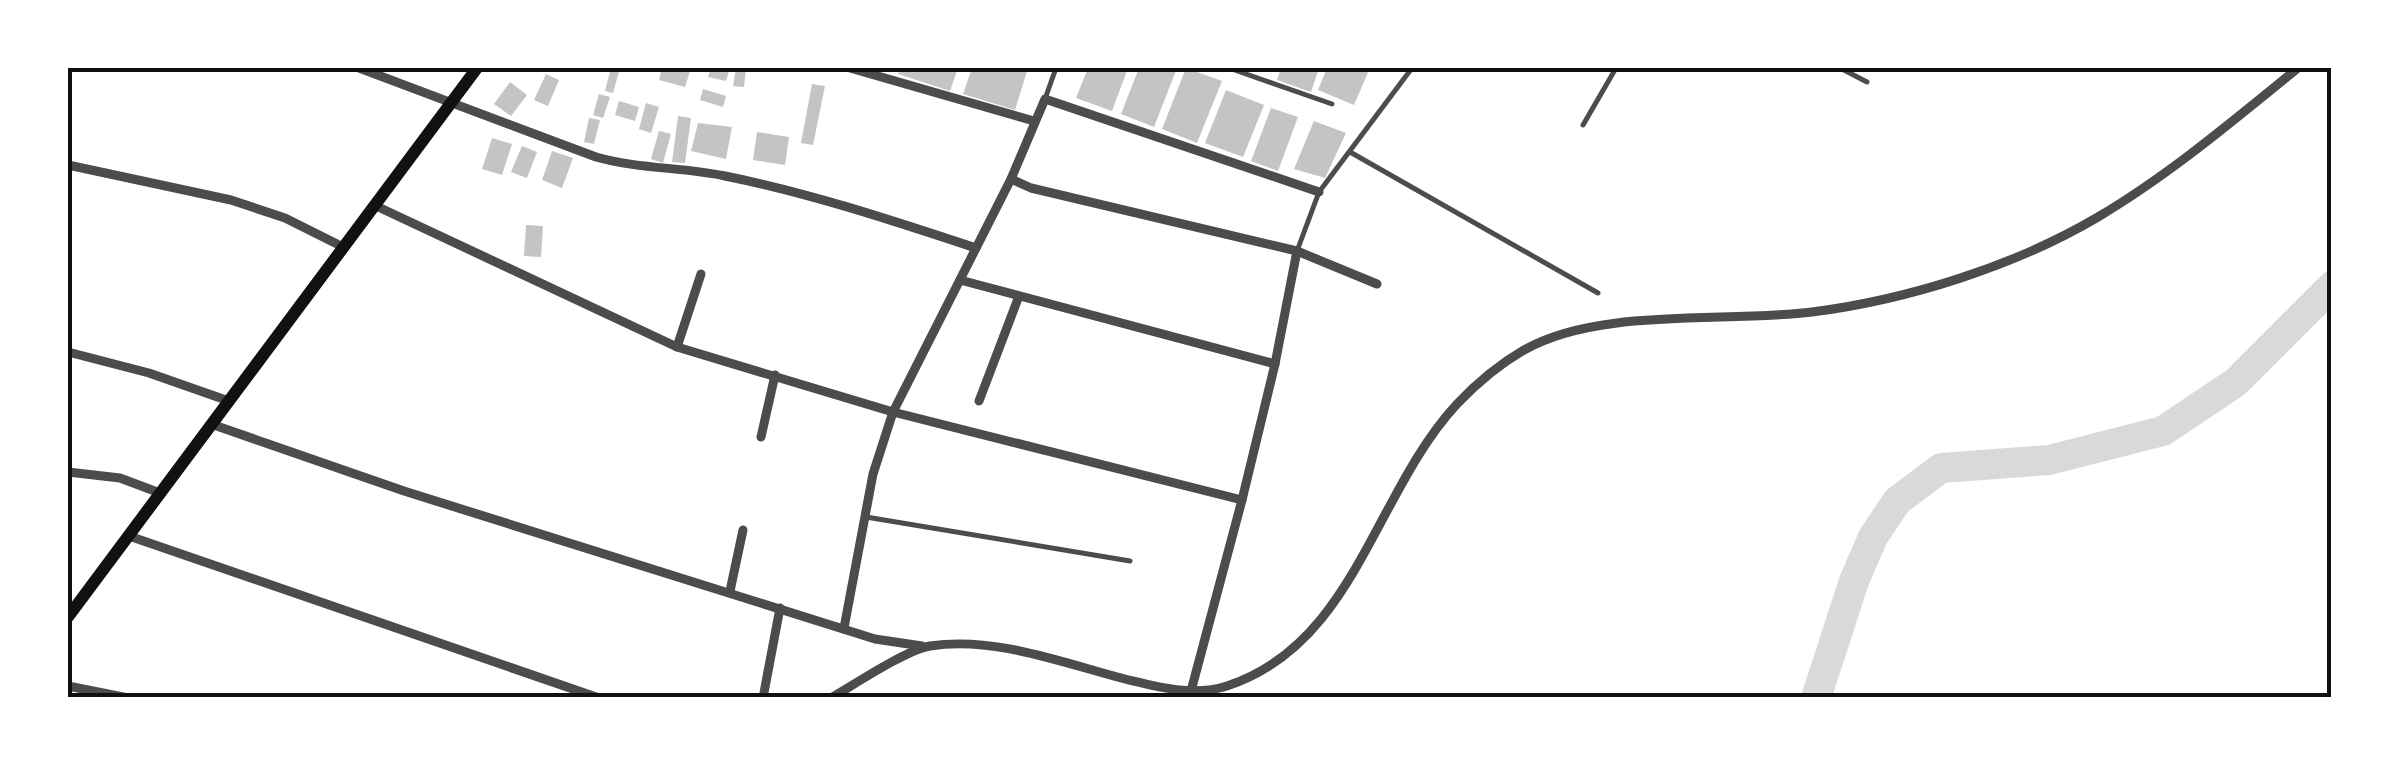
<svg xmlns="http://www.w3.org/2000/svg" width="2399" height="765" viewBox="0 0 2399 765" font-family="Poppins,sans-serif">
  <rect width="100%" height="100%" fill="#fff"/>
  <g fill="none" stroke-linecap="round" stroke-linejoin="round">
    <polyline stroke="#d9d9d9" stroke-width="30" points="1816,698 1854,581 1873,537 1897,501 1941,468 2049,460 2163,431 2236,382 2332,286"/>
  </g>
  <g fill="#c4c4c4">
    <polygon points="611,68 620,68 613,93 605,91"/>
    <polygon points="662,68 691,68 685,87 659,80"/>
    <polygon points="711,68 730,68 726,81 708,77"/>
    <polygon points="736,68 746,68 744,87 733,86"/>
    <polygon points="901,68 958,68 950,91 898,74"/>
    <polygon points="972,68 1028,68 1015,110 963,94"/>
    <polygon points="1088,68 1128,68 1112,111 1076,98"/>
    <polygon points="1139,68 1177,68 1154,127 1121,114"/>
    <polygon points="1186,68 1222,81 1197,143 1162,129"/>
    <polygon points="1281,68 1319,68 1311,92 1277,80"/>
    <polygon points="1327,68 1370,68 1354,105 1318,90"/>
    <polygon points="546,74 559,80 548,106 534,100"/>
    <polygon points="510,82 527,95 511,116 494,104"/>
    <polygon points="812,84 825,86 813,145 801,143"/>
    <polygon points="703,89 726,96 723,107 700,100"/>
    <polygon points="1226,90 1264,105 1243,157 1205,143"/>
    <polygon points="599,94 610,97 603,118 593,115"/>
    <polygon points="619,101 639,107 635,121 615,115"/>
    <polygon points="646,103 659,107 651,133 639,129"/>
    <polygon points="1271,108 1298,117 1278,171 1251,161"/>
    <polygon points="678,116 691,118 685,163 672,162"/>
    <polygon points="589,118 600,120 594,144 584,142"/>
    <polygon points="1314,121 1346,133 1325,178 1294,169"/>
    <polygon points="698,123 732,127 726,159 691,151"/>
    <polygon points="659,131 671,134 663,163 651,159"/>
    <polygon points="757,132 789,137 785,165 753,160"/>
    <polygon points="492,138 512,144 502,175 482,169"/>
    <polygon points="522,146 537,152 527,178 511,172"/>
    <polygon points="552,151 573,158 562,188 542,180"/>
    <polygon points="526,225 543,226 541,257 524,256"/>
  </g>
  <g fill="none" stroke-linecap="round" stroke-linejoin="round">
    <g stroke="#4c4c4c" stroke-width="5">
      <polyline points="1229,68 1332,104"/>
      <polyline points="1840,68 1867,82"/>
      <polyline points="1045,99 1056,68"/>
      <polyline points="1583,125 1616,68"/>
      <polyline points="1350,152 1598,293"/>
      <polyline points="1297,251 1319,192 1412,68"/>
      <polyline points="866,517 1130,561"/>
    </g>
    <g stroke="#4c4c4c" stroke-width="9">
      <path d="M359 68 596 157C639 169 682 167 725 176 810 193 894 221 976 248"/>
      <polyline points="850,68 1034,121"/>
      <polyline points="68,165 231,200 285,218 341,246"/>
      <polyline points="374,205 677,347 893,412 1242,500"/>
      <polyline points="1297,251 1377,284"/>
      <polyline points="960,280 1275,364"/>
      <polyline points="677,347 701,274"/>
      <polyline points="68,352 149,373 226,400"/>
      <polyline points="979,401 1019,296"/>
      <polyline points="211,424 404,491 875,639 922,646"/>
      <polyline points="761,437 775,375"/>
      <polyline points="68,472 120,478 160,493"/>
      <polyline points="129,536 599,698"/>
      <polyline points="730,591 743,530"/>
      <polyline points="844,628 873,474 893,412 1011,179"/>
      <polyline points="68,686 128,698"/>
      <polyline points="1191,691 1242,500 1275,364 1297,251 1031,188 1011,179 1045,99 1319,192"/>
      <polyline points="763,698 780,608"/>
      <path d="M831 698C855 684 906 650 930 646 995 636 1063 663 1125 679 1158 687 1193 697 1227 686 1355 644 1374 493 1457 404 1476 384 1500 364 1524 350 1599 307 1725 323 1812 312 1907 300 2015 266 2098 217 2169 175 2234 120 2298 68"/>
    </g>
    <polyline stroke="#111" stroke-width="12" points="68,617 477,68"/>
  </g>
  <rect width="2399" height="765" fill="none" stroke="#ffffff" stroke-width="140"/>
  <rect x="70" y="70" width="2259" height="625" fill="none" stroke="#111" stroke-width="4"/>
</svg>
